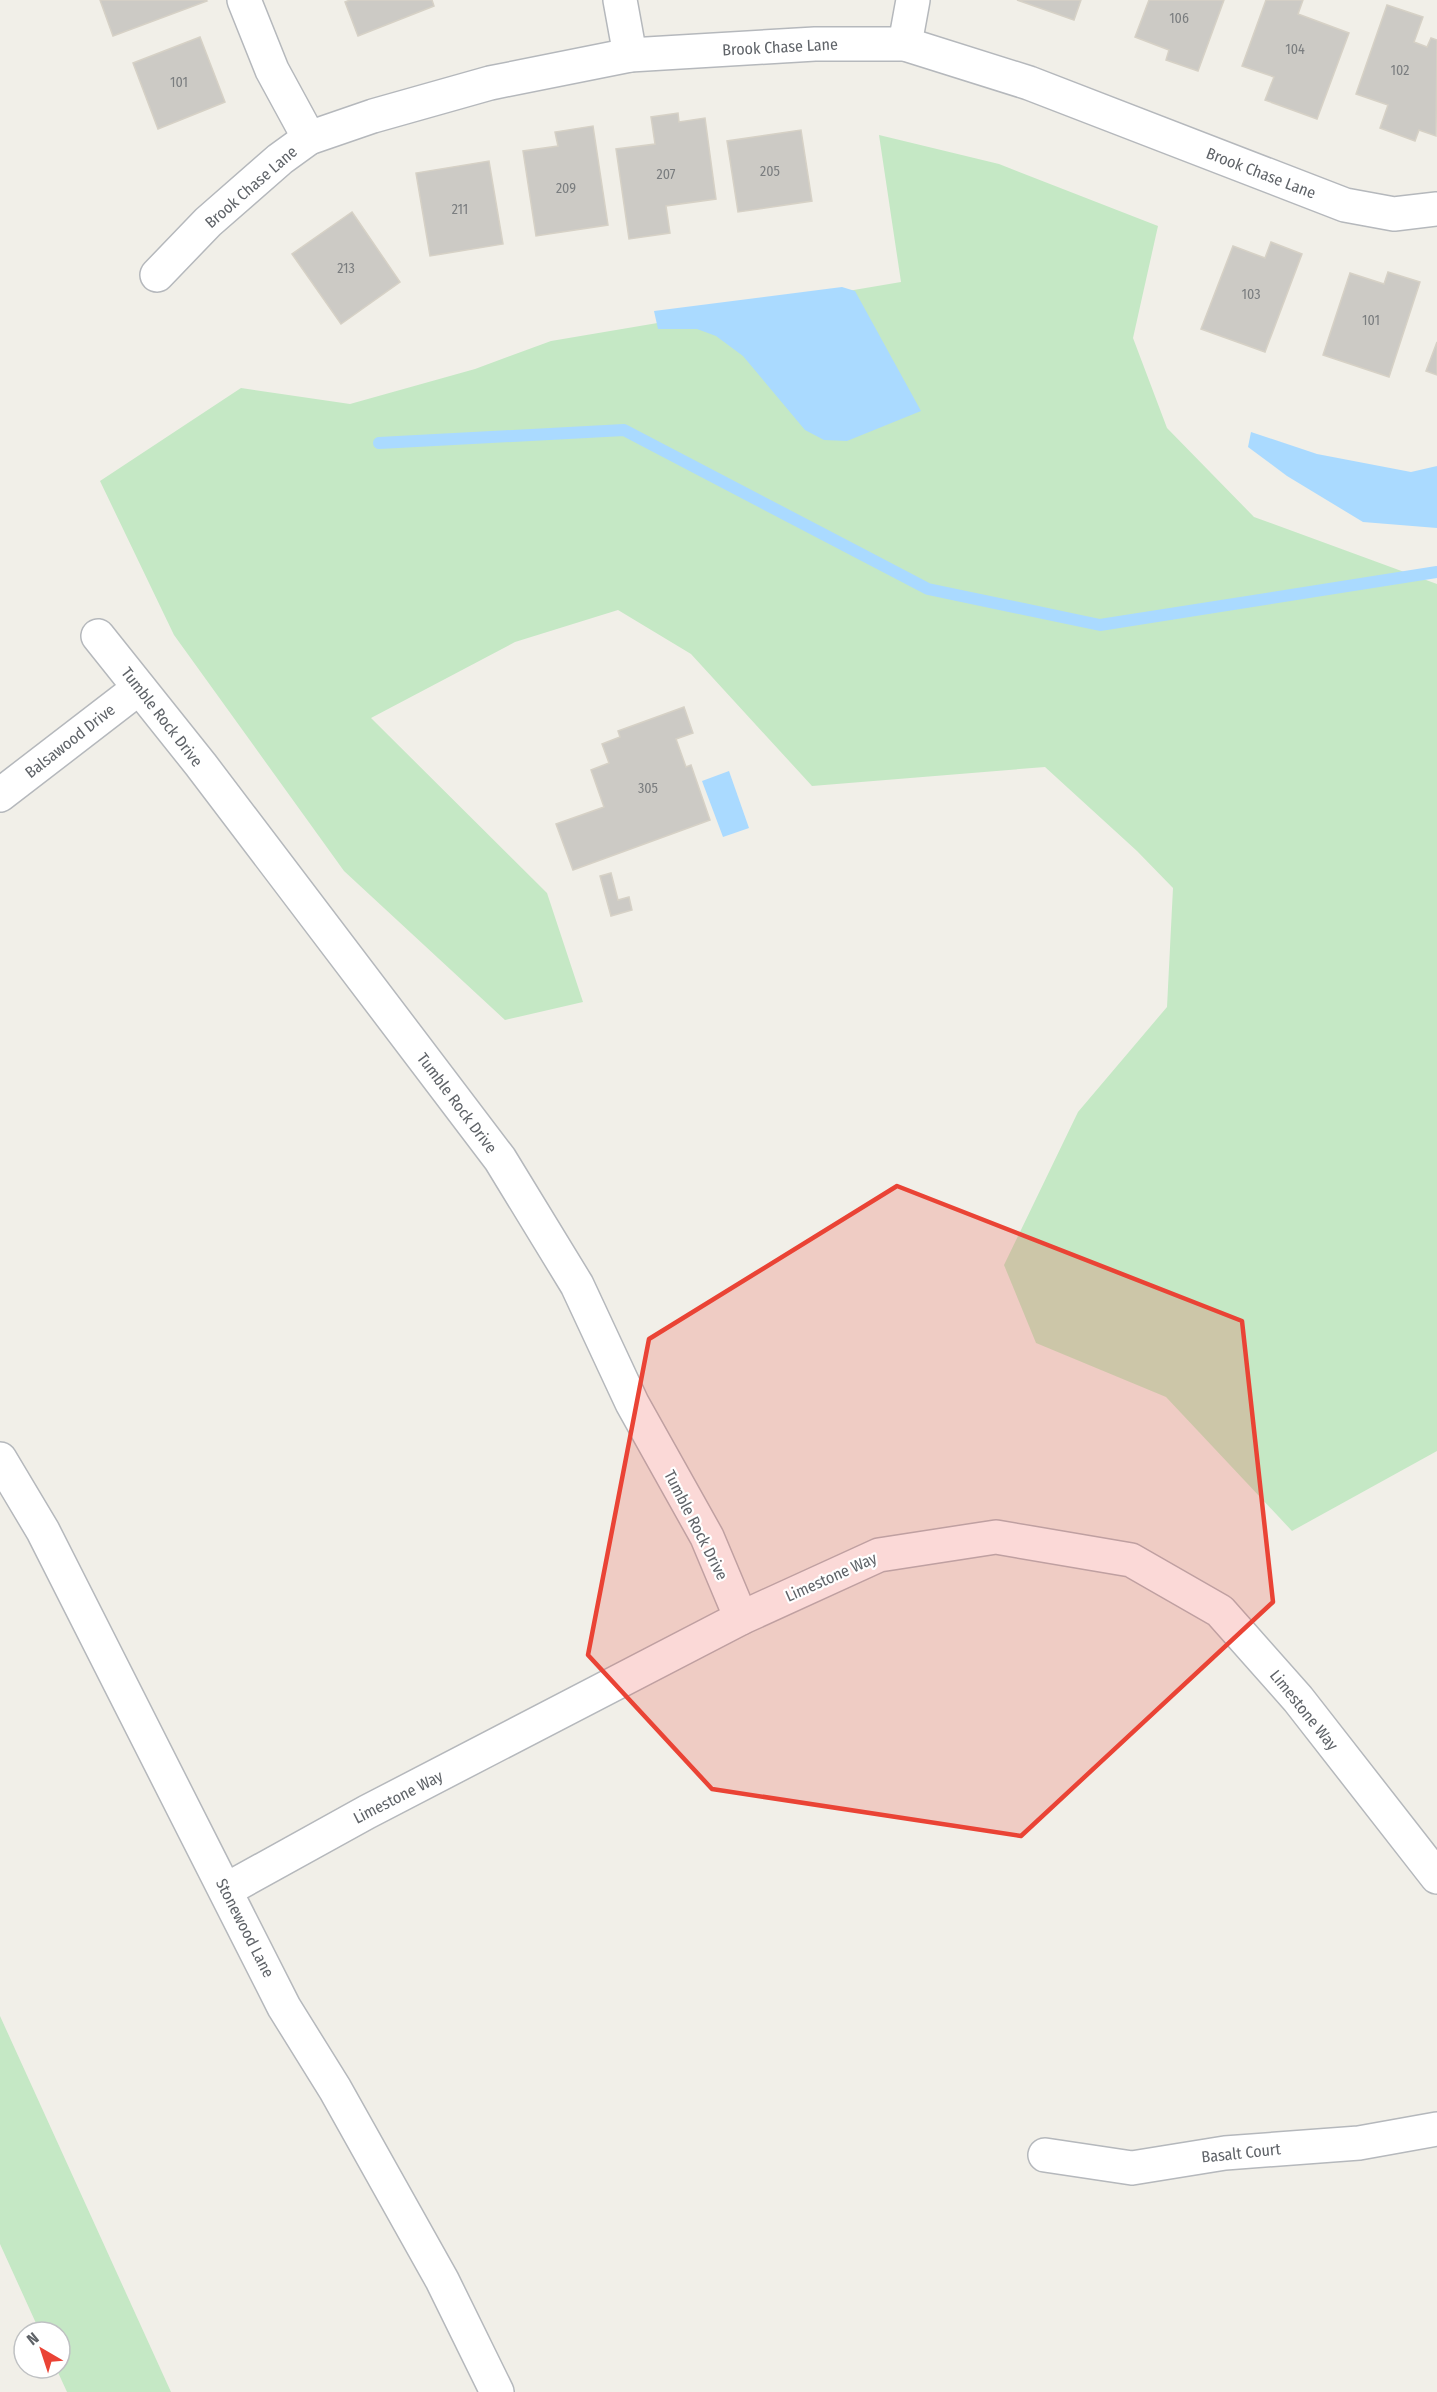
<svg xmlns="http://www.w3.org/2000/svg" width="1437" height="2392" viewBox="0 0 1437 2392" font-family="'Fira Sans Condensed',sans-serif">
  <rect width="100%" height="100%" fill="#f1efe8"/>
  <g fill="#c5e8c5">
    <polygon points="879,135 999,164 1158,226 1133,338 1167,428 1254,517 1437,584 1437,1451 1292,1531 1166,1397 1036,1343 1004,1265 1078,1112 1167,1007 1173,888 1137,851 1045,767 812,786 691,654 618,610 515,642 371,718 547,893 583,1002 505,1020 344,871 174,635 100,481 241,388 350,404 475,369 551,341 901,282"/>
    <polygon points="0,2016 171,2392 67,2392 56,2368 60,2368 60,2332 40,2332 0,2244"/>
  </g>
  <g fill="#aadaff">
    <polygon points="842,287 855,291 921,411 847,441 824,440 805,430 743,356 716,336 697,329 658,329 654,311"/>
    <polygon points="1251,432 1317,454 1411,472 1437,466 1437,528 1363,522 1287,476 1248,447"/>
    <polygon points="729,771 749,828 723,837 702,781"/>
  </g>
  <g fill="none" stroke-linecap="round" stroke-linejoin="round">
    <polyline stroke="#aadaff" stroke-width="12" points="379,443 624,430 928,589 1100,625 1437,572"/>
  </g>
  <g fill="#cccac5" stroke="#d6d1c6" stroke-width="1.5">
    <polygon points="100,0 206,0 207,1 113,36"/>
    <polygon points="350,0 432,0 434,6 358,36 345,2"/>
    <polygon points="1017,0 1081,0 1074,20"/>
    <polygon points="1149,0 1224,0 1198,71 1166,60 1169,50 1135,37"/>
    <polygon points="1266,0 1303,0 1298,14 1349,33 1317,119 1265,100 1274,77 1242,66"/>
    <polygon points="1387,5 1423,17 1414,42 1427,47 1431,38 1437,40 1436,136 1419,130 1415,141 1380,128 1388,105 1356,94"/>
    <polygon points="200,37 225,102 158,129 133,63"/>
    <polygon points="678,113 679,122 705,118 716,199 666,206 670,233 629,239 616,149 655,144 651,117"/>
    <polygon points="593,126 608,225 536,236 523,151 558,146 555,132"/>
    <polygon points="801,130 812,201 738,212 727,141"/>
    <polygon points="489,161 503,244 430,256 416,173"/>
    <polygon points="352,212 400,282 341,324 292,254"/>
    <polygon points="1271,242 1302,254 1265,352 1201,329 1233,246 1265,258"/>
    <polygon points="1388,272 1420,282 1389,377 1323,355 1350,273 1384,284"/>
    <polygon points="1437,342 1437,375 1426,371"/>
    <polygon points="684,707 693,733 676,739 686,767 691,765 710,820 573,870 556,824 604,807 591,770 609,763 602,744 620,737 618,731"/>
    <polygon points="611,873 618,900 629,897 632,910 611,916 600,876"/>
  </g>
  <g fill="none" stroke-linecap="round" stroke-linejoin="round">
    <g stroke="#b5b8bc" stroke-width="36">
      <g id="minor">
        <polyline points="244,0 272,70 309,138"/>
        <polyline points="620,0 630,55"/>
        <polyline points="905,44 913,0"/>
        <polyline points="157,275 208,222 280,159 309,138 373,116 490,83 630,55 815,44 905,44 1029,83 1345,205 1394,214 1437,209"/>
        <polyline points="98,636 201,765 500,1159 577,1285 632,1403 707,1537 741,1618"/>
        <polyline points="0,795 139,688"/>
        <polyline points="0,1459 43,1531 284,2007 335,2089 442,2280 497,2392"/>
        <polyline points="226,1890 367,1812 741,1618 879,1555 996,1537 1131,1560 1220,1611 1298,1699 1437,1877"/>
        <polyline points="1045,2155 1132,2168 1225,2153 1359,2143 1437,2129"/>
      </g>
    </g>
    <use href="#minor" stroke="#fff" stroke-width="33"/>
  </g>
  <path fill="#ea4335" fill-opacity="0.2" stroke="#ea4335" stroke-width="4.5" stroke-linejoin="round" d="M897 1186 1242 1321 1273 1602 1021 1836 712 1789 588 1655 649 1339Z"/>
  <g text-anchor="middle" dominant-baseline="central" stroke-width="4.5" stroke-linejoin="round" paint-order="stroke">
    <g font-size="14" fill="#7a7d7f">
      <text x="1179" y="18">106</text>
      <text x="1295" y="49">104</text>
      <text x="1400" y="70">102</text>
      <text x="179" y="82">101</text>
      <text x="770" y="171">205</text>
      <text x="666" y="174">207</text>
      <text x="566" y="188">209</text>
      <text x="460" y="209">211</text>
      <text x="346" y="268">213</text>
      <text x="1251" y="294">103</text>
      <text x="1371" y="320">101</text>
      <text x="648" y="788">305</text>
    </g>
    <g font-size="16" fill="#5f6368" stroke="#fff">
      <text transform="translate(780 47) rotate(-3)">Brook Chase Lane</text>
      <text transform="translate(1261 173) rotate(21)">Brook Chase Lane</text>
      <text transform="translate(251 187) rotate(-41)">Brook Chase Lane</text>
      <text transform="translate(162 717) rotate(52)">Tumble Rock Drive</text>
      <text transform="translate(70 741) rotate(-38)">Balsawood Drive</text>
      <text transform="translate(457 1103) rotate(53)">Tumble Rock Drive</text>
      <text transform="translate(696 1525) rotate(63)">Tumble Rock Drive</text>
      <text transform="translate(831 1577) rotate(-24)">Limestone Way</text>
      <text transform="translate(1304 1710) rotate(51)">Limestone Way</text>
      <text transform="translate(398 1797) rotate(-27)">Limestone Way</text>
      <text transform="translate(245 1928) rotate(63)">Stonewood Lane</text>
      <text transform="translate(1241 2153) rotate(-6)">Basalt Court</text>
    </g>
  </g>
  <g transform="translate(42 2350) rotate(321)"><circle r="28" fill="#ffffff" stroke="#bfc1c3" stroke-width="1.5"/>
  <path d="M0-4.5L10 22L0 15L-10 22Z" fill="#ea4335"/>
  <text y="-9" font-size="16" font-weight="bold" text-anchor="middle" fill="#5f6368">N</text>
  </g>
</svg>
